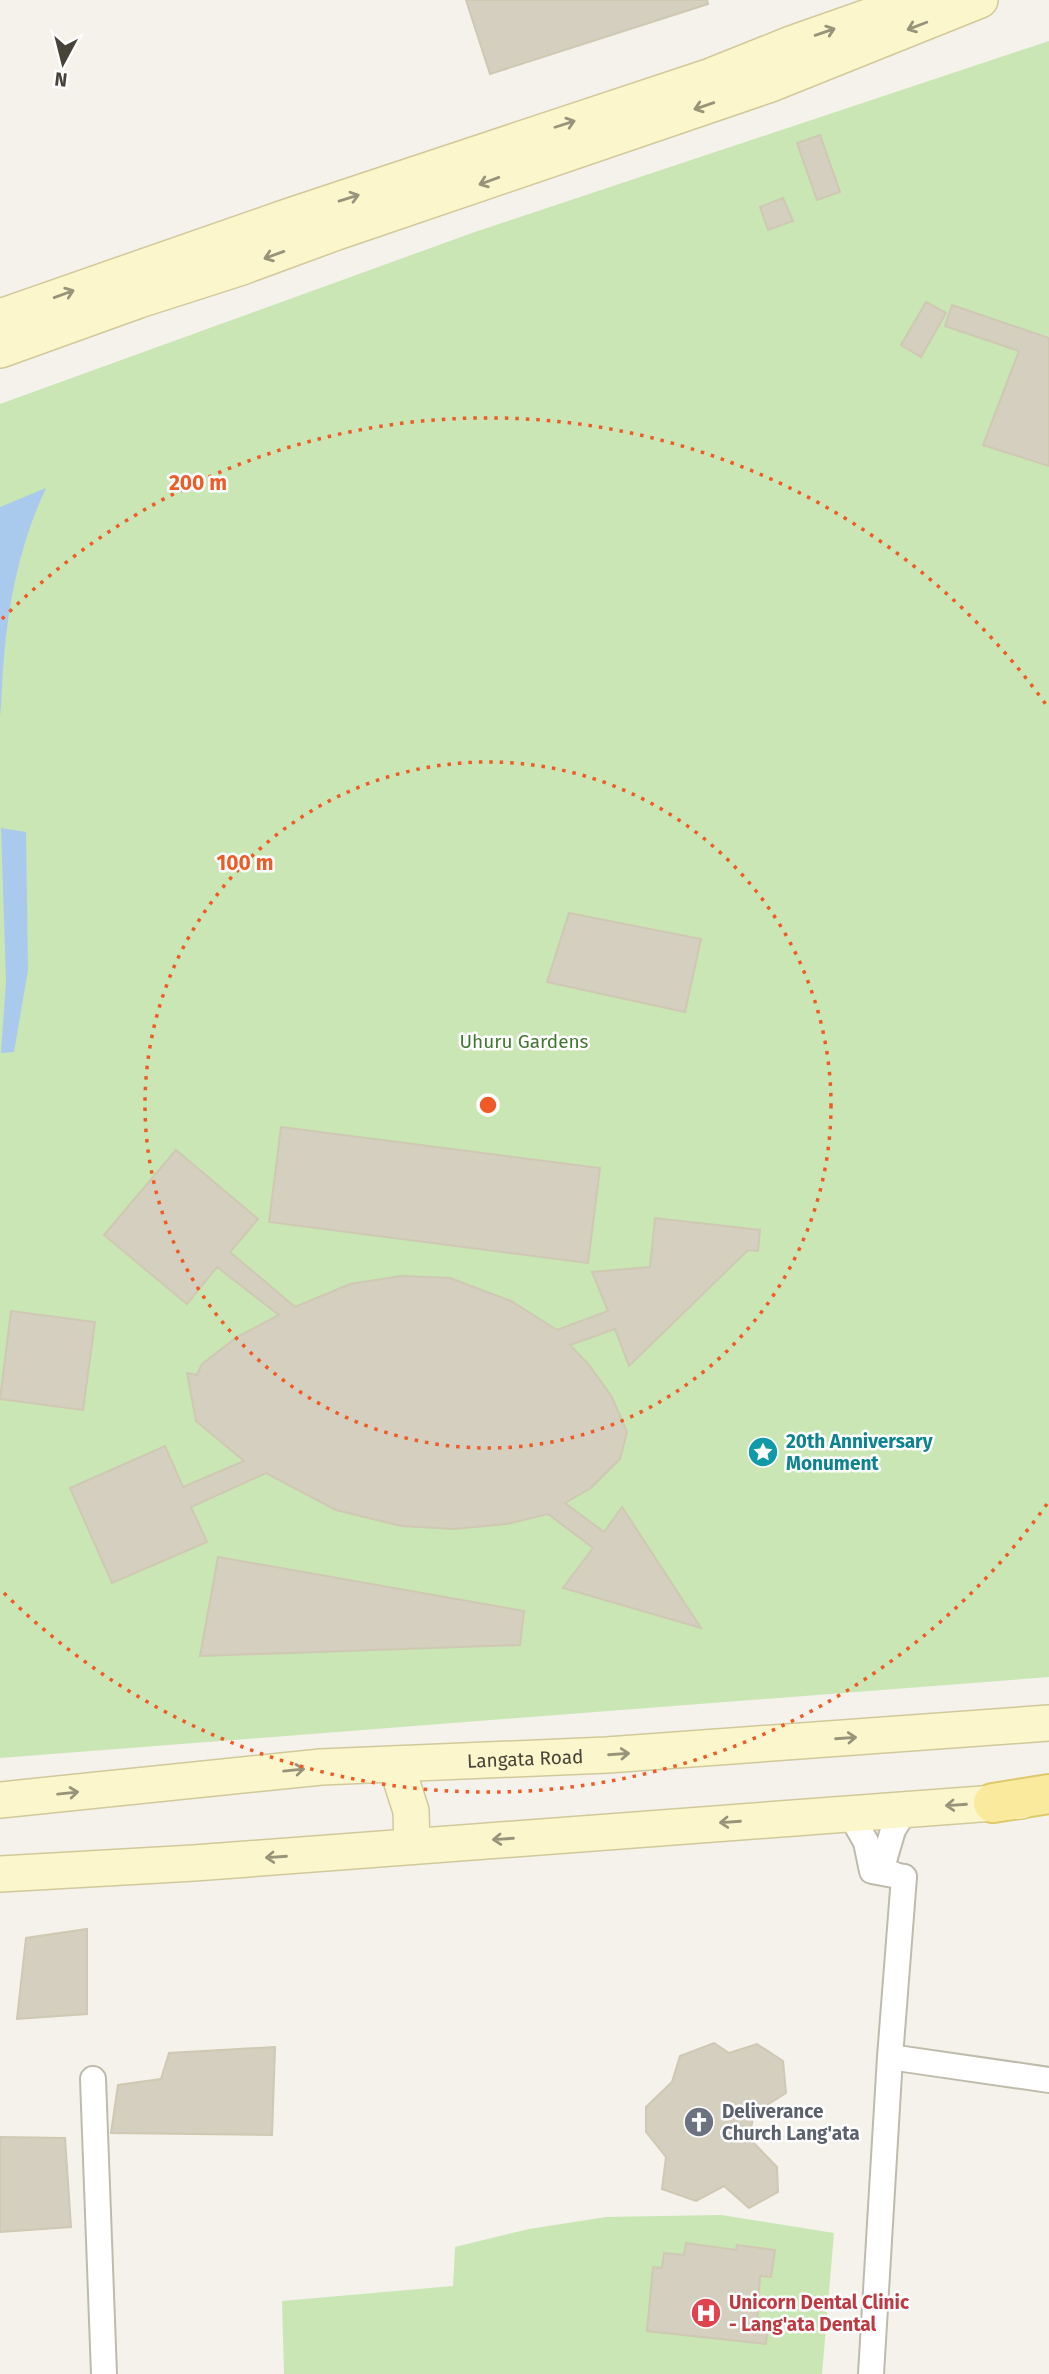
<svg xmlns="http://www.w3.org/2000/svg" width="1049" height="2374" viewBox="0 0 1049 2374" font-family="'Fira Sans',sans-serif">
  <rect width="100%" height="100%" fill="#f4f2ea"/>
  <g fill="#cae6b5">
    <polygon points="1049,41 1049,1677 0,1758 0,404 472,233"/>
    <polygon points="721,2215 834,2233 822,2374 284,2374 282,2301 453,2286 455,2247 529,2229 606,2217"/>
  </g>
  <g fill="#a9caed">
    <path d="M46 488C21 541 9 598 4 657 2 677 2 697 0 717V507Z"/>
    <polygon points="1,828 26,832 28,970 14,1052 1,1053 6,981"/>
  </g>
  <g fill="#d5cfbf" stroke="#cfc8b3" stroke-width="2">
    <polygon points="466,0 707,0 708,4 490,74"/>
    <polygon points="820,135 840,192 817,200 797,143"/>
    <polygon points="783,198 793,221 768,230 760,207"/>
    <polygon points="926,302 946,313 921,357 901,345"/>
    <polygon points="952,305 1049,338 1049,466 983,445 1019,351 945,326"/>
    <polygon points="569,913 701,939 685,1012 547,982"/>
    <polygon points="281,1127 600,1168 588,1263 269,1222"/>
    <polygon points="176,1150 258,1219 230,1252 295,1307 350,1284 401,1276 450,1278 511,1301 557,1330 608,1311 592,1272 650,1267 655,1218 760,1230 758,1251 748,1250 629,1366 615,1329 570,1345 589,1365 612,1397 627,1432 620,1459 591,1488 565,1503 604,1532 622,1507 701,1628 563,1588 593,1548 548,1514 507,1524 454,1529 401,1526 336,1510 266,1473 191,1507 207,1542 112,1583 70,1488 165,1446 183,1487 244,1461 196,1421 187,1373 197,1375 202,1364 237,1337 279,1315 217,1267 187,1304 104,1235"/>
    <polygon points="11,1311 95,1322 83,1410 0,1399"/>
    <polygon points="218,1557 524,1611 520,1645 200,1656"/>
    <polygon points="87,1929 87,2014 17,2019 26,1938"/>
    <polygon points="714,2043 729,2053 757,2044 783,2061 786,2093 754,2113 749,2138 777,2167 778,2192 749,2208 724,2186 696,2201 662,2189 666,2157 646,2132 646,2107 672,2082 680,2056"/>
    <polygon points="275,2047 272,2135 111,2133 118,2085 161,2079 169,2053"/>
    <polygon points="0,2137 65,2138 71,2227 0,2232"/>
    <polygon points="686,2243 736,2250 737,2245 775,2250 771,2277 760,2276 757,2322 768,2323 766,2344 647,2331 653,2267 662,2268 664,2253 684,2255"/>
  </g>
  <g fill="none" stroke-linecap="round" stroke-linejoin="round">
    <g stroke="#bfbbac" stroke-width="28">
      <g id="street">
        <polyline points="850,1814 866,1842 872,1871 904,1877"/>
        <polyline points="893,1874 881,1871 893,1830 906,1809"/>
        <polyline points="890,2057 1049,2080"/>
        <polyline points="93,2079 104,2374"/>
        <polyline points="871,2374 890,2057 904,1877"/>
      </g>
    </g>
    <g stroke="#d1c99b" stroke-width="38">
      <g id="secondary">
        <polyline points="0,317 287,217 711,76 791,44 916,0"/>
        <polyline points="0,350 139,300 239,268 334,233 768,85 980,0"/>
        <polyline points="396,1764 411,1811 412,1846"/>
        <path id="s1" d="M0 1800 321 1767 607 1755 1049 1723"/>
        <polyline points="0,1874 194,1863 1021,1801"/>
      </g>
    </g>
    <g stroke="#dec96d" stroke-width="42">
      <polyline id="primary" points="993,1803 1049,1794"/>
    </g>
    <use href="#street" stroke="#fff" stroke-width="24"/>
    <use href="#secondary" stroke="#fcf6cc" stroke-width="35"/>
    <use href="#primary" stroke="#f9ea9d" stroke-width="38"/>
  </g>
  <defs><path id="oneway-shaft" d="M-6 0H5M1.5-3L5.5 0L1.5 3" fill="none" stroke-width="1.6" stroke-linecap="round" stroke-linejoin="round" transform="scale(1.75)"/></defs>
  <g stroke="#98947b">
    <use href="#oneway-shaft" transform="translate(917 26) rotate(159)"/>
    <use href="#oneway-shaft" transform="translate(825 32) rotate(-19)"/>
    <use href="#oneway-shaft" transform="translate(704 106) rotate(161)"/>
    <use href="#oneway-shaft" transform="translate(565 124) rotate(-18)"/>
    <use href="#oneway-shaft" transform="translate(489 181) rotate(160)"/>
    <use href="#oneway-shaft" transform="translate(349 198) rotate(-17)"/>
    <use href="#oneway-shaft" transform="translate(274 255) rotate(160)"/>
    <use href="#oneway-shaft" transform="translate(64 294) rotate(-20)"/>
    <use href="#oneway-shaft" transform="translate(846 1738) rotate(-4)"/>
    <use href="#oneway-shaft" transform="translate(619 1754) rotate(-4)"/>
    <use href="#oneway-shaft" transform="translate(294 1770) rotate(-6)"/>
    <use href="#oneway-shaft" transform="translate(68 1793) rotate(-6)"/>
    <use href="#oneway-shaft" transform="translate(956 1805) rotate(176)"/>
    <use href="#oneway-shaft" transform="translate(730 1822) rotate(176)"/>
    <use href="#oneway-shaft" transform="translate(503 1839) rotate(176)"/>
    <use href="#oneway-shaft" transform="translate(276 1857) rotate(176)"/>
  </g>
  <g fill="none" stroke="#ef5b26" stroke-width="3.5" stroke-dasharray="3.5 7">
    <circle cx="488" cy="1105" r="343"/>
    <path d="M1047 1504A687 687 0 0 1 2 1591M2 619A687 687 0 0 1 1047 706"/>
  </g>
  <defs>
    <g id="sight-disc" transform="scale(1.575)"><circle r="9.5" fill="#0f9aa8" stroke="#fff"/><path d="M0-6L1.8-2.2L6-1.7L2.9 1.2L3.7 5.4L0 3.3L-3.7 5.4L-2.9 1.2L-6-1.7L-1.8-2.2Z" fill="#fff"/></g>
    <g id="church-disc" transform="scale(1.575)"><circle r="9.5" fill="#6b7280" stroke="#fff"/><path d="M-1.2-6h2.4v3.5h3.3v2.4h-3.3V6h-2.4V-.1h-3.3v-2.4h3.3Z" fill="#fff"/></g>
    <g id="hospital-disc" transform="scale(1.575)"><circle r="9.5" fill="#e0444e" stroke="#fff"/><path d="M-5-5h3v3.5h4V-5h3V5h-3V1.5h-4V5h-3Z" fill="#fff"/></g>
  </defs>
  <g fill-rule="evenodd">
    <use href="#sight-disc" x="763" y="1452"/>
    <use href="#church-disc" x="699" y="2122"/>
    <use href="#hospital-disc" x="706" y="2313"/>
  </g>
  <g text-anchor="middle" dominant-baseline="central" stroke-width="5" stroke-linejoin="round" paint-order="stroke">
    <g font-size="19" fill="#41772e" stroke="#fff">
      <text x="524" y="1041">Uhuru Gardens</text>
    </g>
    <g font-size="19" font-weight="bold" fill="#0d838f" stroke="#fff" text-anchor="start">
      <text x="786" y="1441">20th Anniversary<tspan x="786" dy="22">Monument</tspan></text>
    </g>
    <g font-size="19" fill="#474338" stroke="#fff">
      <text stroke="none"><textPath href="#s1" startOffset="527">Langata Road</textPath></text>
    </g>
    <g font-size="19" font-weight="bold" fill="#5b616d" stroke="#fff" text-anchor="start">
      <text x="722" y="2111">Deliverance<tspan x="722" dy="22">Church Lang'ata</tspan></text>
    </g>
    <g font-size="19" font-weight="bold" fill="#be3a42" stroke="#fff" text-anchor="start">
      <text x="729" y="2302">Unicorn Dental Clinic<tspan x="729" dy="22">- Lang'ata Dental</tspan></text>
    </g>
  </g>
  <circle cx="488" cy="1105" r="10" fill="#ef5b26" stroke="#fff" stroke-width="3.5"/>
  <g font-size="21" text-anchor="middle" font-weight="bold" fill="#ef5b26" stroke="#fff" stroke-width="5" stroke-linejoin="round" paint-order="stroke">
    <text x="198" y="490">200 m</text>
    <text x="245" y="870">100 m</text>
  </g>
  <g transform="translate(63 63) rotate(187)" stroke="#ffffff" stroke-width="5" paint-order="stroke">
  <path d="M0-5L12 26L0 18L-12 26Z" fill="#474338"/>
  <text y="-10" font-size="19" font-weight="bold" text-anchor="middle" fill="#474338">N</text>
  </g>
</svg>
